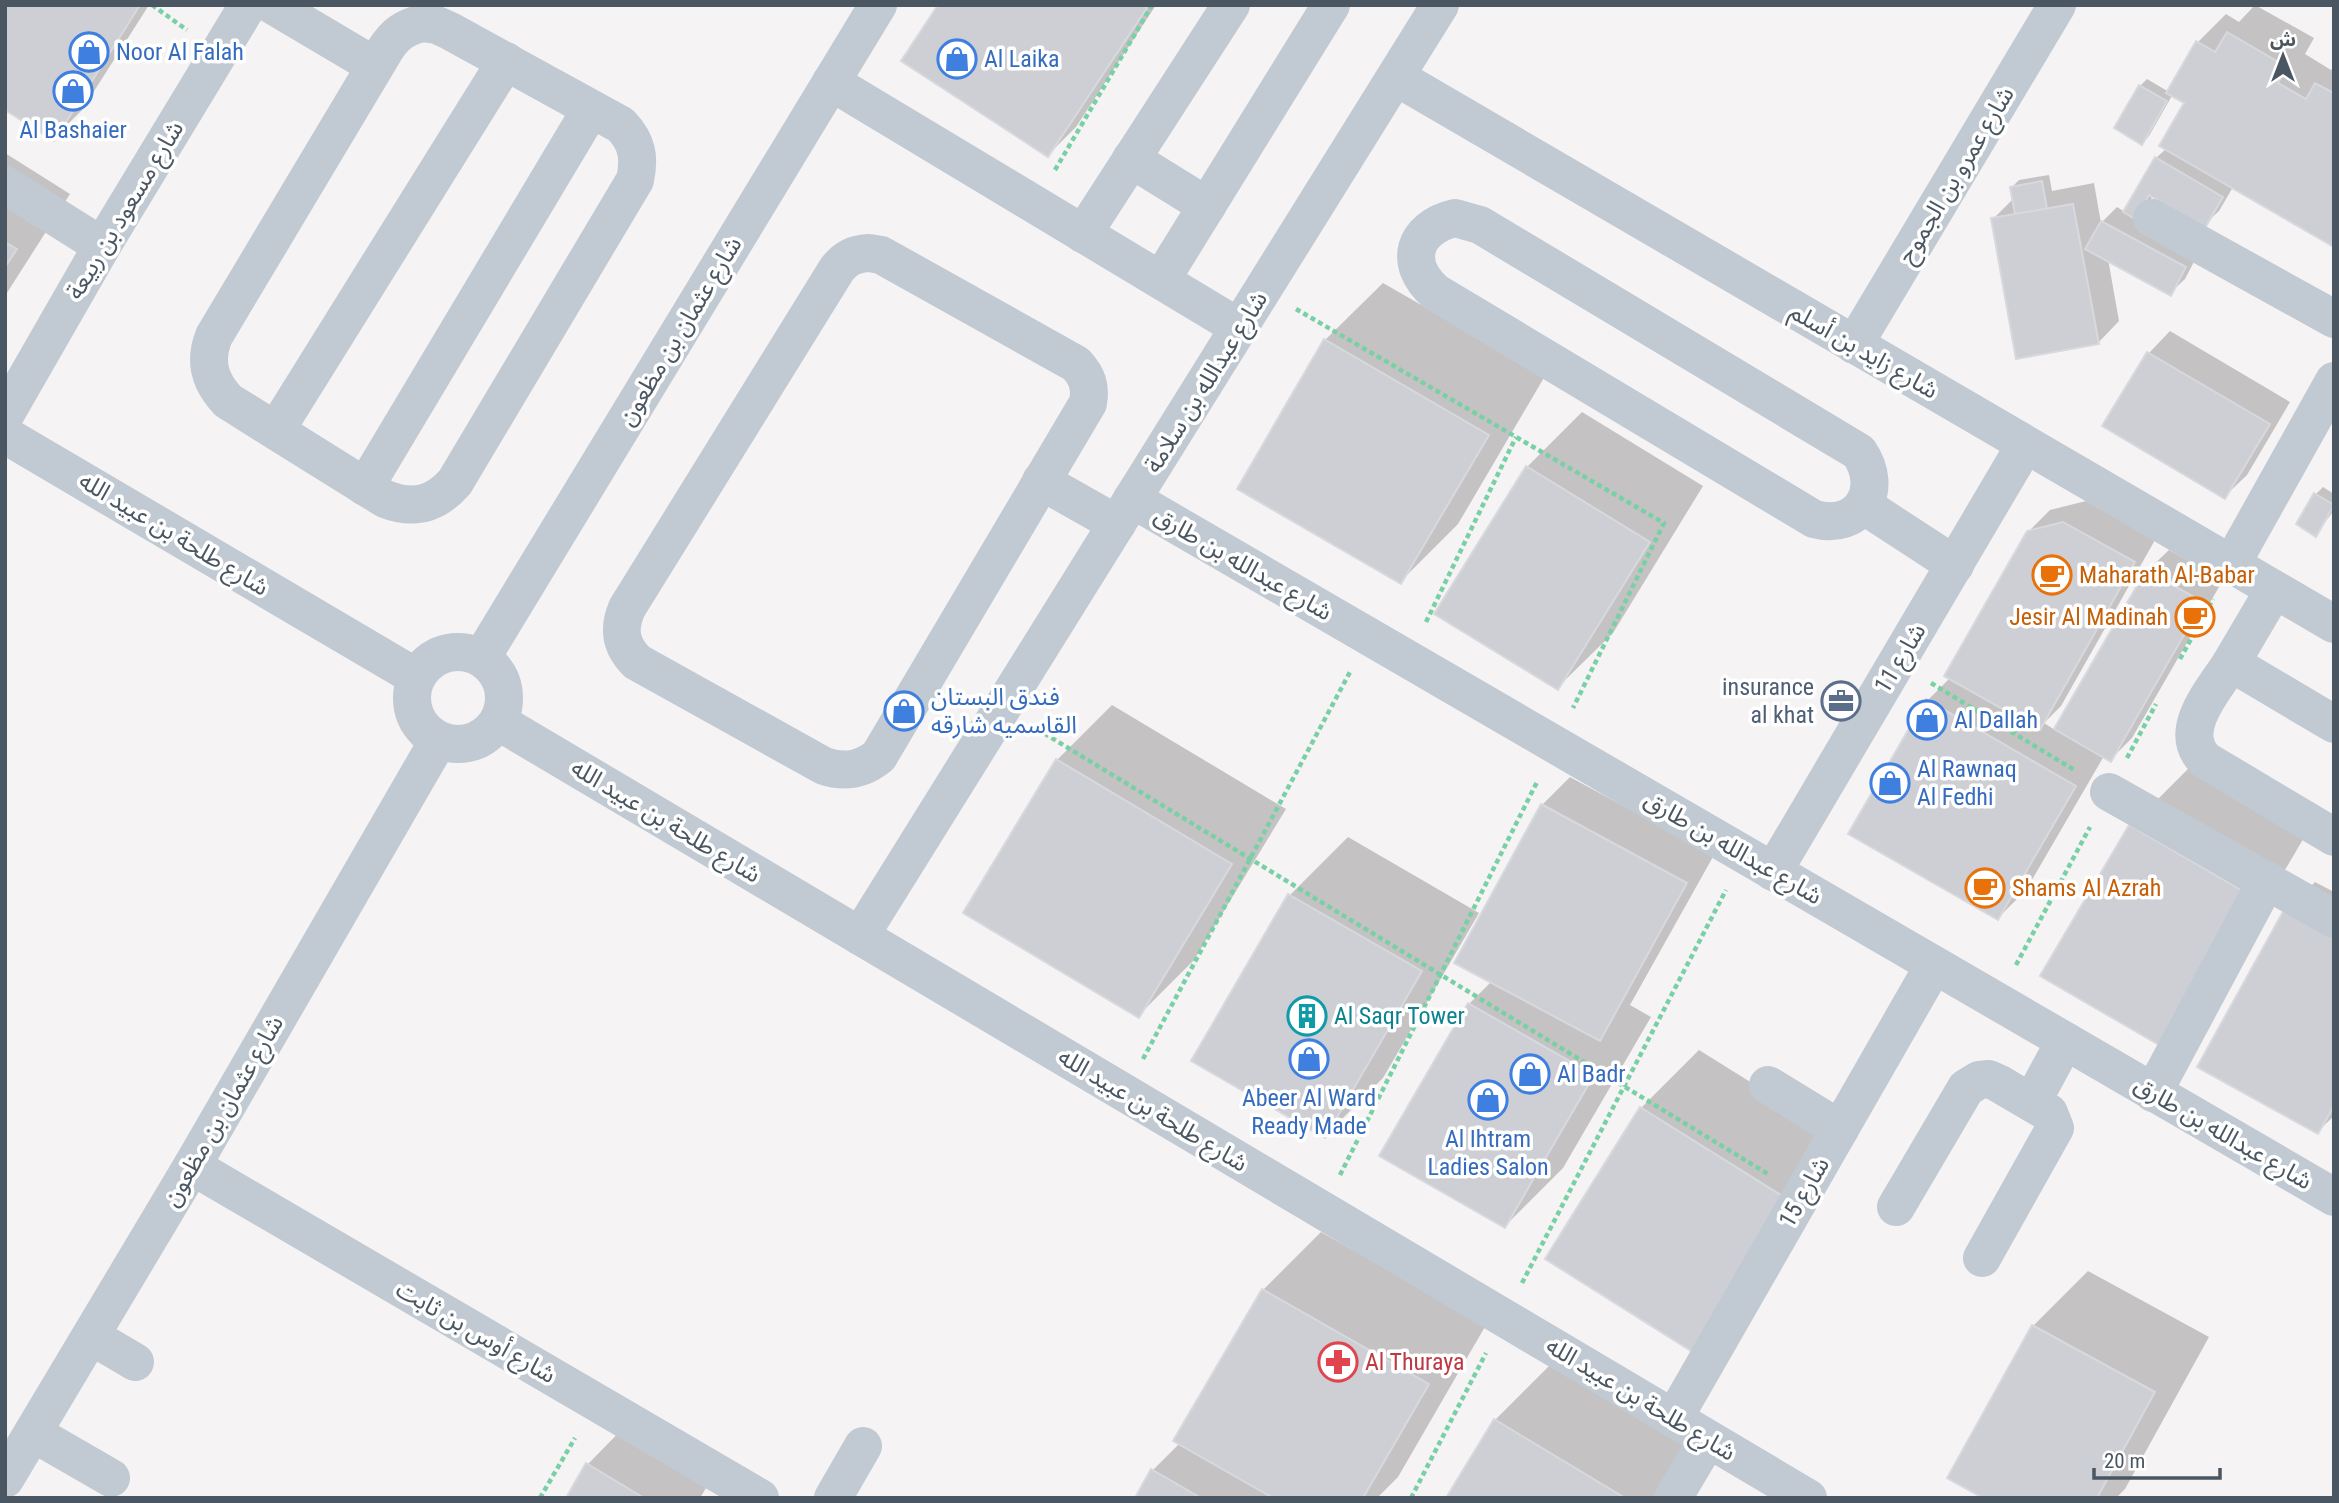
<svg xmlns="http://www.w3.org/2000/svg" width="2339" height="1503" viewBox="0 0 2339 1503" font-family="'Roboto Condensed','Noto Sans Arabic',sans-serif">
  <rect width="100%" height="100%" fill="#f5f3f3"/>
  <g fill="#0003">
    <polygon points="5,5 149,5 82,110 54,138"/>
    <polygon points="940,5 1156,5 1076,127 1048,155"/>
    <polygon points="2255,5 2314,38 2305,54 2331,70 2334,67 2334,245 2233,187 2219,211 2204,225 2153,195 2149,203 2199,252 2185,279 2170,293 2108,259 2119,321 2098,343 1993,219 2014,198 2012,187 2019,180 2049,175 2052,191 2094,183 2101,223 2117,207 2125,212 2156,158 2166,149 2186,103 2173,94 2149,136 2142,143 2140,86 2147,79 2169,92 2198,42 2226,14 2239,22"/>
    <polygon points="5,153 70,194 5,296"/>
    <polygon points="1383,283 1545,376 1458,524 1400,582 1325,340"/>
    <polygon points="2170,331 2290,402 2247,475 2225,496 2149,353"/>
    <polygon points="1582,412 1703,486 1613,633 1558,687 1527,467"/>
    <polygon points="2323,487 2334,494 2334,510 2316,535 2298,524 2316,494"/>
    <polygon points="2086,501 2155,540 2061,706 2044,723 2055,730 2147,571 2169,550 2223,580 2132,738 2110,760 2104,756 2026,890 1998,918 1928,700 1950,678 2028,532 2050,510"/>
    <polygon points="1112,705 1286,809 1194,960 1139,1015 1057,760"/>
    <polygon points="2189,768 2305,836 2217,985 2131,826"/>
    <polygon points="1570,777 1714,855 1630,1005 1651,1017 1563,1168 1505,1226 1469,1004 1492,981 1542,805"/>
    <polygon points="1348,837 1479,913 1383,1078 1325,1136 1193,1060 1290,895"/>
    <polygon points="2315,882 2334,892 2334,1116 2318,1131 2287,910"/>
    <polygon points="1699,1050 1848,1143 1696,1352 1641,1108"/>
    <polygon points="1321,1232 1486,1325 1398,1477 1377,1498 1137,1498 1153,1470 1180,1443 1176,1440 1263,1290"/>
    <polygon points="2088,1271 2209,1337 2125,1489 2116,1498 1987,1498 2033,1326"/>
    <polygon points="1550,1365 1694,1451 1665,1498 1448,1498 1495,1420"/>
    <polygon points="642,1409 724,1458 700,1498 568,1498 588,1464"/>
  </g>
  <g fill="#cdcfd5" stroke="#d7d9de" stroke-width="2">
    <polygon points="5,5 140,5 54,141 5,110"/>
    <polygon points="938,5 1143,5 1147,8 1048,157 901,61"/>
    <polygon points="2227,32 2287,67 2278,83 2306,99 2315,83 2334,93 2334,247 2159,146 2184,103 2166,93 2196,41 2215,52"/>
    <polygon points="2139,85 2167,101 2142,145 2114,128"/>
    <polygon points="2155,157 2223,197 2205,228 2149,195 2135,219 2123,212"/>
    <polygon points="2042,181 2047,209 2015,214 2010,187"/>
    <polygon points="2073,204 2099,344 2016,359 1991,218"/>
    <polygon points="2101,221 2186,267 2171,296 2085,249"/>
    <polygon points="5,242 17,249 5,267"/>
    <polygon points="1324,339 1489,435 1401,584 1237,489"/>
    <polygon points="2147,352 2270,424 2225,499 2102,426"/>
    <polygon points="1526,466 1650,542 1558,690 1434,614"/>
    <polygon points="2314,493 2334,505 2316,537 2296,524"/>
    <polygon points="2063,522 2135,562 2040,730 1944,676 2027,531"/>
    <polygon points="2146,570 2203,602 2111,762 2054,729"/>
    <polygon points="1926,699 2076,786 1998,920 1848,834"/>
    <polygon points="1056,759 1232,864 1139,1018 963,913"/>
    <polygon points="1541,804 1687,883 1600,1041 1454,963"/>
    <polygon points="2129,825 2248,894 2159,1045 2040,976"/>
    <polygon points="1288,894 1422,971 1325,1138 1191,1061"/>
    <polygon points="2285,908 2334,935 2334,1106 2318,1134 2197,1067"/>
    <polygon points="1468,1003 1594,1075 1505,1228 1379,1156"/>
    <polygon points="1640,1107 1792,1202 1696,1354 1545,1259"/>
    <polygon points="1262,1289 1429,1384 1363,1498 1273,1498 1173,1441"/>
    <polygon points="2032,1325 2155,1392 2097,1498 1983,1498 1947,1478"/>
    <polygon points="1494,1419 1625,1498 1446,1498"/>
    <polygon points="586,1463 644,1498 566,1498"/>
    <polygon points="1151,1469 1201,1498 1135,1498"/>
  </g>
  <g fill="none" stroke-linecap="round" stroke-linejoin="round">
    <g stroke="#7ad0a6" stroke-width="4.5" stroke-dasharray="5 3.5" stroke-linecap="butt">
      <polyline points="152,5 187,30"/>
      <polyline points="1055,170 1152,5"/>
      <polyline points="1296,309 1664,523 1573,708"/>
      <polyline points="1426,622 1516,437"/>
      <polyline points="2180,659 2213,599"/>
      <polyline points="1931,683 2076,771"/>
      <polyline points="1037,729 1768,1174"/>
      <polyline points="2127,758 2156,704"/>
      <polyline points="2016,965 2090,827"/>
      <polyline points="1143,1059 1350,672"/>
      <polyline points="1340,1175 1537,782"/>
      <polyline points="1522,1283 1726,890"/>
      <polyline points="540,1498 575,1438"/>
      <polyline points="1411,1498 1486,1353"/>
    </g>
    <g stroke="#c1cad2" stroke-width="38">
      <polyline points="272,5 375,66"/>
      <path d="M422 23 437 25 450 31 621 125C637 142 640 157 635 180L455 482C435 505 413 510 385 499L228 401C209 381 204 361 214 336L385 50C395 34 404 28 422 23Z"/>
      <polyline points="1396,77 2334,624"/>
      <polyline points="831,82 1240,328"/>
      <polyline points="1131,159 1207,206"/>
      <polyline points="5,185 102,246"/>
      <path d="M1455 218 1480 225 1859 452C1885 490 1860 531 1814 519L1435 292C1403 263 1413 228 1455 218Z"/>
      <polyline points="2152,218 2334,319"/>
      <polyline points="1083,234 1231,5"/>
      <path d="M869 253 881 255 1076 364C1087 376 1091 386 1088 403L879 756C862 770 845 773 824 766L637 662C620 645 618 629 627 608L837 269C846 258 854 254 869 253Z"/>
      <polyline points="1161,280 1331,5"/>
      <polyline points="1854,345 2057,5"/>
      <polyline points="5,415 102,246 248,5"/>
      <polyline points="276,430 506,61"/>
      <polyline points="5,435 416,677"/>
      <polyline points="1041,481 1117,524"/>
      <polyline points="365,487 591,109"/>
      <polyline points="1132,499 2334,1197"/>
      <polyline points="1863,505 1955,565"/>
      <polyline points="2231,565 2334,381"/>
      <circle cx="458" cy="698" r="46"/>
      <polyline points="482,657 878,5"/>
      <polyline points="2231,663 2274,590"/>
      <polyline points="499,722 1808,1498"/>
      <path d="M2334 724 2231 663C2214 690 2176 730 2205 760L2334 837"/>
      <polyline points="2109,792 2334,919"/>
      <polyline points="1773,872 2025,445"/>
      <polyline points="860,936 1440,5"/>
      <polyline points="1768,1085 1840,1129"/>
      <polyline points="2153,1093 2267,880"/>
      <polyline points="2032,1102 2065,1041"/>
      <polyline points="192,1166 760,1498"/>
      <polyline points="1896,1207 1966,1088 1979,1080 1989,1079 1998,1083 2049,1113 2055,1128 1982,1258"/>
      <polyline points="91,1336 135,1362"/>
      <polyline points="1674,1418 1934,965"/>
      <polyline points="33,1433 111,1478"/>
      <polyline points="5,1479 192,1166 438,741"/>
      <polyline points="833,1498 863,1446"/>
      <polyline points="1673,1498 1708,1439"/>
    </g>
  </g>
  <defs>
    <g id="shop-ring" transform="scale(2.0125)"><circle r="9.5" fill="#fff" stroke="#3f7fe0" stroke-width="1.5"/><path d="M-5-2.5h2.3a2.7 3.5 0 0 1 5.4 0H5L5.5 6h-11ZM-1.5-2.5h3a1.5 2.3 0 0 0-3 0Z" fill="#3f7fe0"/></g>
    <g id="cafe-ring" transform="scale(2.0125)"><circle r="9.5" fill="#fff" stroke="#e8710a" stroke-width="1.5"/><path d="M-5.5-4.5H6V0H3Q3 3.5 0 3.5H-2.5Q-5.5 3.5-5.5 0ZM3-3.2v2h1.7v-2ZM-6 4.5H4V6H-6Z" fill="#e8710a"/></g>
    <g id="office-ring" transform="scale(2.0125)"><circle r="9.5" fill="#fff" stroke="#5c6f8a" stroke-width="1.5"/><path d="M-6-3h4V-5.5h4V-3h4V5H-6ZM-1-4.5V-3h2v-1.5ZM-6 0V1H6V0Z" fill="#5c6f8a"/></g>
    <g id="building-ring" transform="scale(2.0125)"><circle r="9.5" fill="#fff" stroke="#0f9aa8" stroke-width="1.5"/><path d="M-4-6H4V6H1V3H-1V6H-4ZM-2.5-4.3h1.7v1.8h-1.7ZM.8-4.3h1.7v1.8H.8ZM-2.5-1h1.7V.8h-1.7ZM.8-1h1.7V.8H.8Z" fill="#0f9aa8"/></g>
    <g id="pharmacy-ring" transform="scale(2.0125)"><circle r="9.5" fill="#fff" stroke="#e0444e" stroke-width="1.5"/><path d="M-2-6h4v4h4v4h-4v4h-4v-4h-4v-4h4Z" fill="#e0444e"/></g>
  </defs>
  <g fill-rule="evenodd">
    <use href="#shop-ring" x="89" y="52"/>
    <use href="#shop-ring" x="957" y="59"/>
    <use href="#shop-ring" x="73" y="91"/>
    <use href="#cafe-ring" x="2052" y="575"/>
    <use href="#cafe-ring" x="2195" y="617"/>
    <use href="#office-ring" x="1841" y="701"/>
    <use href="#shop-ring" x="904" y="711"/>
    <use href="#shop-ring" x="1927" y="720"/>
    <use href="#shop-ring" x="1890" y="783"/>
    <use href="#cafe-ring" x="1985" y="888"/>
    <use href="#building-ring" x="1307" y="1016"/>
    <use href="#shop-ring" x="1309" y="1059"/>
    <use href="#shop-ring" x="1530" y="1074"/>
    <use href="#shop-ring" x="1488" y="1100"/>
    <use href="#pharmacy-ring" x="1338" y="1362"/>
  </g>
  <g text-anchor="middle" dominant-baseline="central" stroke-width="7" stroke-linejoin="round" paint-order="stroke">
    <g font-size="24" fill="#366cbe" stroke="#fff" text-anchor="start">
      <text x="116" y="52">Noor Al Falah</text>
      <text x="984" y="59">Al Laika</text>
      <text x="73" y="130" text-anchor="middle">Al Bashaier</text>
      <text x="931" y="697">فندق البستان<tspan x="931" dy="28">القاسميه شارقه</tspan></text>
      <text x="1954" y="720">Al Dallah</text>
      <text x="1917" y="769">Al Rawnaq<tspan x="1917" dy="28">Al Fedhi</tspan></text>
      <text x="1557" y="1074">Al Badr</text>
      <text x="1309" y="1098" text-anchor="middle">Abeer Al Ward<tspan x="1309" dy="28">Ready Made</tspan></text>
      <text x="1488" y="1139" text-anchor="middle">Al Ihtram<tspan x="1488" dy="28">Ladies Salon</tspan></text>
    </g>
    <g font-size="24" fill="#4a5661" stroke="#fff">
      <text transform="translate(1956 175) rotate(-59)">شارع عمرو بن الجموح</text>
      <text transform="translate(125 210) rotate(-59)">شارع مسعود بن ربيعة</text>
      <text transform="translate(680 331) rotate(-59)">شارع عثمان بن مظعون</text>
      <text transform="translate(1864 351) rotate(30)">شارع زايد بن أسلم</text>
      <text transform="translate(1206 382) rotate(-58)">شارع عبدالله بن سلامة</text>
      <text transform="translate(174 534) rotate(31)">شارع طلحة بن عبيد الله</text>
      <text transform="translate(1243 564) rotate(30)">شارع عبدالله بن طارق</text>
      <text transform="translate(1900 658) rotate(-59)">شارع 11</text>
      <text transform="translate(666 821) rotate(31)">شارع طلحة بن عبيد الله</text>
      <text transform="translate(1733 848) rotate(30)">شارع عبدالله بن طارق</text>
      <text transform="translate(1153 1110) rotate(31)">شارع طلحة بن عبيد الله</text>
      <text transform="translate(223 1111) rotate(-60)">شارع عثمان بن مظعون</text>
      <text transform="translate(2223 1133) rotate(30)">شارع عبدالله بن طارق</text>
      <text transform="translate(1804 1192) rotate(-60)">شارع 15</text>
      <text transform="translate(476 1332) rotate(30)">شارع أوس بن ثابت</text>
      <text transform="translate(1641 1399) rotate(31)">شارع طلحة بن عبيد الله</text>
    </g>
    <g font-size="24" fill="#c56008" stroke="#fff" text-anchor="start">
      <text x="2079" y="575">Maharath Al-Babar</text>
      <text x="2168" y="617" text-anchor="end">Jesir Al Madinah</text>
      <text x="2012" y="888">Shams Al Azrah</text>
    </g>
    <g font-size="24" fill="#4e5e75" stroke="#fff" text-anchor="end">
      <text x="1814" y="687">insurance<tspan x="1814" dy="28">al khat</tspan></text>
    </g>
    <g font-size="24" fill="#0d838f" stroke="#fff" text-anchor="start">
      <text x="1334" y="1016">Al Saqr Tower</text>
    </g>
    <g font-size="24" fill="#be3a42" stroke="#fff" text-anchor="start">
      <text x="1365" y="1362">Al Thuraya</text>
    </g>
  </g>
  <rect width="2339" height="1503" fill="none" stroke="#4a5661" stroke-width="14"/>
  <g transform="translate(2283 56)" stroke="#ffffff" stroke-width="5" paint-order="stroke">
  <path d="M0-5L12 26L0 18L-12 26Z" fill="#4a5661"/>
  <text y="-10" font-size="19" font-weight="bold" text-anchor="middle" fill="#4a5661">ش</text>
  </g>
  <path d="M2094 1468v10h126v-10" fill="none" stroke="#4a5661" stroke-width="3.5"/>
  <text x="2104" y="1468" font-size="21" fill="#4a5661" stroke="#ffffff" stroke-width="5" paint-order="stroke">20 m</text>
</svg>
